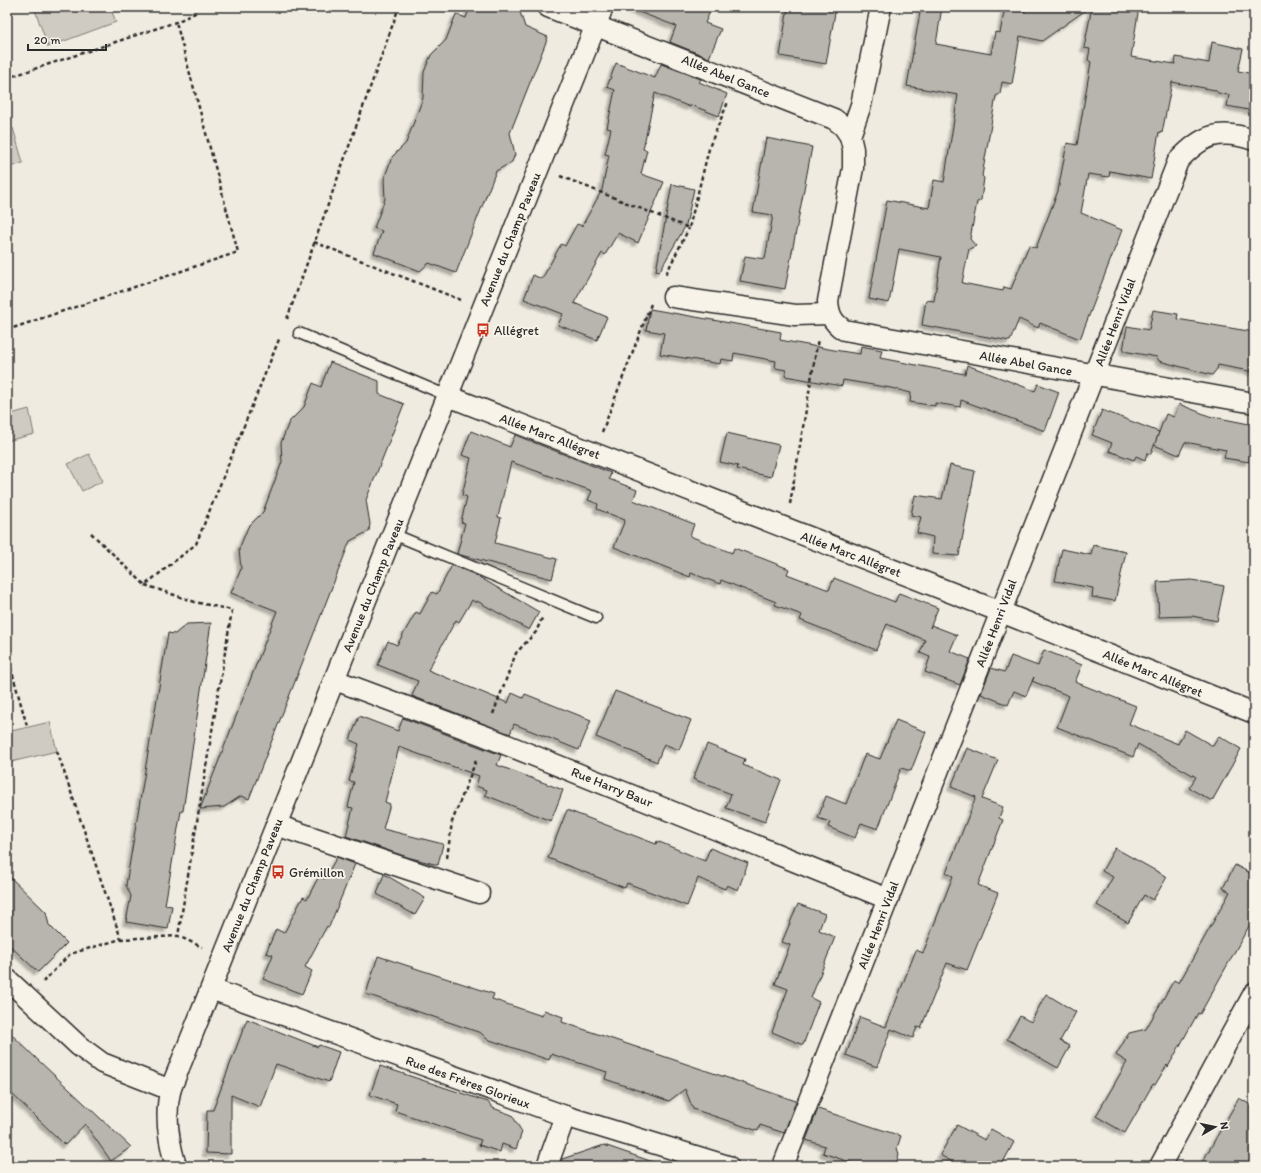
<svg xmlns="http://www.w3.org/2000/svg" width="1261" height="1173" viewBox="0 0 1261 1173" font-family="Itim,sans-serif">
  <defs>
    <filter id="shadow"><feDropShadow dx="-3.5" dy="3.5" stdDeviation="1" flood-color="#0004"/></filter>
  </defs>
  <rect width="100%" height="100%" fill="#efebe0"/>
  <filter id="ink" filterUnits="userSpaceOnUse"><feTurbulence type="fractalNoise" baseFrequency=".025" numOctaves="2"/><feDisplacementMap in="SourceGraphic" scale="8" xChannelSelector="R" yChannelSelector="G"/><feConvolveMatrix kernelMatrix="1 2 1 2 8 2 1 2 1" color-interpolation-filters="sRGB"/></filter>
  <g filter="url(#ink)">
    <g fill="#cfcbc2" stroke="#7d7b76">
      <polygon points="34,7 110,7 116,22 48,47"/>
      <polygon points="13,128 23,163 7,168 7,130"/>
      <polygon points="29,409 34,434 7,441 7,415"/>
      <polygon points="89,454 103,481 82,491 68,464"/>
      <polygon points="50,722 57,751 11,762 7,744 7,732"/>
    </g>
    <g fill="#b8b5ae" stroke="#2b2b2b" filter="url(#shadow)">
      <polygon points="470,7 506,7 520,12 525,27 548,37 510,133 515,154 512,162 496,171 456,273 429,263 420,271 374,253 382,231 374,228 385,199 384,179 392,157 406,143 423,98 424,72 431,55 446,40 456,14 466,18"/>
      <polygon points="631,7 712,7 705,23 721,29 709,58 670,42 676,26 631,9"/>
      <polygon points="788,7 836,7 826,64 780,56"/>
      <polygon points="921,7 942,7 936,44 991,54 995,32 1000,33 1005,8 1025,12 1026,7 1090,7 1042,41 1020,36 1012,84 1002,82 1000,94 996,96 982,176 984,178 981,200 977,202 970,239 976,246 969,249 962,283 1003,291 1004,287 1011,289 1029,245 1036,248 1058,191 1067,143 1077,145 1091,62 1088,60 1090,49 1084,48 1092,7 1139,7 1131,57 1175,64 1176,57 1209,63 1212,42 1243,49 1238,71 1254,74 1254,111 1227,106 1229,95 1218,93 1215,90 1172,82 1162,133 1159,132 1151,179 1110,171 1109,177 1088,174 1081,213 1122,230 1080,339 1040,323 1038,328 1019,319 1010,341 922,325 926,300 934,301 941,257 899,249 889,303 869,299 887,200 929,208 934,180 944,182 958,95 907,86"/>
      <polygon points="616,63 655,78 661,64 701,79 699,82 727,94 719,116 691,105 690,107 655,93 643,149 647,150 641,174 664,182 638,243 618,233 605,255 602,253 574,303 607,317 597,340 558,325 563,314 524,299 533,275 542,279 561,244 565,246 577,224 582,226 602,190 609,155 605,154 611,129 607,128 615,90 607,87"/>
      <polygon points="766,138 812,147 785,289 740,281 745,256 765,259 773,215 753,212"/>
      <polygon points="672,184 694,189 686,225 659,272 656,271"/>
      <polygon points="650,309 781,332 780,340 834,350 860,354 861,346 882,350 880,358 942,370 965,374 967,365 1035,391 1038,384 1059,392 1045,431 961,400 960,407 935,403 935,406 910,402 911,393 891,388 843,380 842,386 785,376 786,370 775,368 776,361 734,353 733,361 721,359 720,364 660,354 664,333 646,330"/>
      <polygon points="1153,310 1178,314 1177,319 1254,332 1254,372 1218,365 1217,369 1212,375 1159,361 1157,357 1123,351 1127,326 1149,330"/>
      <polygon points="330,362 379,381 379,394 404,404 366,500 370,524 369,531 350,541 249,799 241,796 224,807 200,809 277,611 231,593 241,569 239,549 248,527 263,512 282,462 281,443 289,422 304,407 313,383 321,387"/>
      <polygon points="1179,404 1209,416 1254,425 1249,462 1224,458 1226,450 1185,442 1179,455 1154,445 1166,414 1174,417"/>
      <polygon points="1102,410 1159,432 1151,454 1147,453 1145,460 1136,456 1134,460 1109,451 1112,443 1092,435"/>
      <polygon points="471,431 510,447 515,435 611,473 609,479 637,490 633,500 694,524 690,536 732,553 734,548 764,559 789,569 787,574 829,590 834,578 895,602 899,593 938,608 930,628 931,625 957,635 950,651 970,659 960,685 925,672 930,657 920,653 925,640 887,624 876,650 800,620 802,615 775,605 776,602 721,580 720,584 691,573 690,577 614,547 625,520 597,509 598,504 588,500 592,491 511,462 498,517 501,518 495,543 557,559 552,579 457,554 465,523 461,522 467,497 462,495 471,458 462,455"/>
      <polygon points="727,433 779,445 771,477 737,469 738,466 720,462"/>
      <polygon points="950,465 975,471 959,556 932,554 933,537 917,533 921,517 911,515 915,495 942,499"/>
      <polygon points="1093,545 1126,552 1115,601 1092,597 1093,588 1055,581 1062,549 1091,555"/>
      <polygon points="452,565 474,574 539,612 529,630 477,601 476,603 472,600 459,622 456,620 428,670 508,703 512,693 523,698 525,694 591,720 579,750 514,724 510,734 412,696 418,681 378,665 388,641 397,645 416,612 420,614 432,592 437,594"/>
      <polygon points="1192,580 1224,586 1217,621 1192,616 1159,617 1157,582"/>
      <polygon points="211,623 183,811 181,811 165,905 172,906 168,929 126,922 131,896 126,885 168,633 175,634 187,624"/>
      <polygon points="1044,650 1082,665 1075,682 1136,706 1129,724 1178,744 1185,730 1213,746 1219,736 1241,749 1212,801 1189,788 1196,777 1138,744 1133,757 1057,727 1069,696 1032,681 1034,677 1026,696 1014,691 1008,705 981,694 991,668 1005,672 1011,656 1038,666"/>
      <polygon points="615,691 691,720 679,750 664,744 657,762 596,737"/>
      <polygon points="359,716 398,731 403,718 501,755 497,765 563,790 551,821 485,795 487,790 476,786 479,776 399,747 385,802 390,804 383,829 443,844 438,865 407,857 346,836 353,808 348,807 354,782 349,781 359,744 350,740"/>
      <polygon points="896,720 926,732 911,771 901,768 878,829 861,823 855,838 828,827 830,822 818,818 826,796 846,804 865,754 880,759"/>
      <polygon points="707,744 745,759 743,765 781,780 765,822 726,808 731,794 693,779"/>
      <polygon points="967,748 998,760 982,799 1003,807 999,818 1003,820 978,885 998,893 967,970 947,963 921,1028 917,1027 913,1038 891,1029 877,1067 846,1055 860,1017 886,1027 916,950 923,953 953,876 946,873 976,797 951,787"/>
      <polygon points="567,810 656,844 657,841 705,861 710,848 748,863 738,890 727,885 725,889 698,878 687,906 627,883 625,888 548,858"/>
      <polygon points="1115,848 1167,877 1153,900 1144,895 1128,923 1097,905 1113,877 1102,871"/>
      <polygon points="337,857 355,864 329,927 327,926 305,967 312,971 302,994 263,979 273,955 266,953 276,929 284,933 303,897 307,899 319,876 324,879"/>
      <polygon points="1235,865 1254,875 1254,917 1200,1014 1198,1013 1168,1067 1167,1065 1155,1085 1153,1084 1125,1133 1096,1116 1127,1062 1116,1055 1129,1033 1146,1029 1174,980 1179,983 1230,892 1223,888"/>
      <polygon points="7,874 46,912 49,925 67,943 38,972 7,943"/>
      <polygon points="384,874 425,898 415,915 377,894"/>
      <polygon points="798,904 825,914 819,930 835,937 811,998 819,1002 803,1045 772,1032 788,989 775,984 790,945 782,942"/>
      <polygon points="378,956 494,994 492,999 542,1016 544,1010 563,1017 562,1022 796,1101 784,1133 760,1125 758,1131 693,1109 685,1089 669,1101 605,1079 607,1072 551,1054 549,1060 487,1039 481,1033 366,994"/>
      <polygon points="1046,994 1076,1012 1060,1041 1070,1046 1058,1068 1007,1039 1020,1016 1031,1022"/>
      <polygon points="247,1019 318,1047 319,1045 339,1052 329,1082 276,1064 260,1107 231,1095 231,1154 206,1153 207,1110 213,1110"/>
      <polygon points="7,1030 39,1061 131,1147 111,1161 85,1124 65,1145 7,1089"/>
      <polygon points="380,1066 488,1102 493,1108 512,1115 522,1132 516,1149 502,1144 500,1152 479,1145 481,1140 395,1111 397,1104 370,1095"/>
      <polygon points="1239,1098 1254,1107 1254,1166 1200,1166"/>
      <polygon points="818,1109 901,1136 897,1148 899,1154 895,1166 861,1166 823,1153 825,1146 806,1140"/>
      <polygon points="957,1125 985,1140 991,1129 1014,1142 1001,1166 960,1166 940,1155"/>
      <polygon points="604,1145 656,1163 655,1166 559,1166 562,1159"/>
    </g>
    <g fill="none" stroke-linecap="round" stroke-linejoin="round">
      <g stroke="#2b2b2b" stroke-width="13">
        <g id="service">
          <polyline points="299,333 448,396"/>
          <polyline points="393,534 596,618"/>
        </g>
      </g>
      <g stroke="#2b2b2b" stroke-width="23">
        <g id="minor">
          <polyline points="548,7 834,119 843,126 850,136"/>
          <path d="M881 7 861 105 850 136 853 149V168L828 301C829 314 832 322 844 330L1254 403"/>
          <polyline points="673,297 795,315 829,314"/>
          <polyline points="448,396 1001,612 1254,713"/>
          <polyline points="335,680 485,736 888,899"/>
          <polyline points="276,825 479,893"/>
          <polyline points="7,979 79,1046 102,1063 163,1087 171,1088"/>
          <polyline points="211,989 565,1116 728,1166"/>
          <path d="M176 1166C168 1140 164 1114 171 1088L603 7"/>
          <polyline points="547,1166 565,1116"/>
          <path d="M783 1166 1178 161C1202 135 1219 128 1254 140"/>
          <polyline points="1160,1166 1254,993"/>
        </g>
      </g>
      <g stroke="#2b2b2b" stroke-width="2.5" stroke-dasharray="4 3" stroke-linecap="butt">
        <polyline points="7,78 176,22 195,13 194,7"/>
        <polyline points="560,176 689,228 710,145 728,102"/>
        <polyline points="314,242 461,300"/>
        <polyline points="666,274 689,228"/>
        <polyline points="287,319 399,7"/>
        <polyline points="7,330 238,252 176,22"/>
        <polyline points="602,432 651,304"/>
        <polyline points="790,504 818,339"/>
        <polyline points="91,533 145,585 196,544 280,337"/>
        <polyline points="145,585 195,602 232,610 178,936"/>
        <polyline points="7,654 27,726"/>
        <polyline points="493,714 516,653 536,632 543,616"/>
        <polyline points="57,751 121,939"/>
        <polyline points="447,858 452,822 477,758"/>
        <polyline points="43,982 70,954 121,939 178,936 202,947"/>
      </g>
      <use href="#service" stroke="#f7f3e8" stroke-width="10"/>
      <use href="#minor" stroke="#f7f3e8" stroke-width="20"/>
    </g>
  </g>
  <defs>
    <g id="bus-bare" transform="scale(1.08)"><path d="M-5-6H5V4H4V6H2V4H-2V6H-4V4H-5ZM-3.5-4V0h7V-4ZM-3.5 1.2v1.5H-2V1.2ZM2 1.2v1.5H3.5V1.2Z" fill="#c8321e" stroke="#f7f3e8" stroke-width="2.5" paint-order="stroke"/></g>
  </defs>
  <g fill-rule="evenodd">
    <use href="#bus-bare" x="483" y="330"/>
    <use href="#bus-bare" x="278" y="872"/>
  </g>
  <g text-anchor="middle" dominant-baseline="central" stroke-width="4" stroke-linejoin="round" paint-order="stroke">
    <g font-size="13" fill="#2b2b2b" stroke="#f7f3e8">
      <text transform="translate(726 76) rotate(22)">Allée Abel Gance</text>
      <text transform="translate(510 239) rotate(-68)">Avenue du Champ Paveau</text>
      <text transform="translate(1115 322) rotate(-69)">Allée Henri Vidal</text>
      <text transform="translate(1026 363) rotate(10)">Allée Abel Gance</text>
      <text transform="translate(550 436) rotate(21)">Allée Marc Allégret</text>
      <text transform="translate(851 554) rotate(21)">Allée Marc Allégret</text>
      <text transform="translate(373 585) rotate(-68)">Avenue du Champ Paveau</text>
      <text transform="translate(996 623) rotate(-69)">Allée Henri Vidal</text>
      <text transform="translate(1153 673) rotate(22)">Allée Marc Allégret</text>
      <text transform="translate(612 787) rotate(22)">Rue Harry Baur</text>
      <text transform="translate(252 885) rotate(-68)">Avenue du Champ Paveau</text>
      <text transform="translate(878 925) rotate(-69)">Allée Henri Vidal</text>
      <text transform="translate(468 1082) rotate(20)">Rue des Frères Glorieux</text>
    </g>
    <g font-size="13" fill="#2b2b2b" stroke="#f7f3e8" text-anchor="start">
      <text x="494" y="330">Allégret</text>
      <text x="289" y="872">Grémillon</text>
    </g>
  </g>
  <rect width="1261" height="1173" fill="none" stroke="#f7f3e8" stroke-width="24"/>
  <rect x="12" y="12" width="1237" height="1149" fill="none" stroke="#2b2b2b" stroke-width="1.5" filter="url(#ink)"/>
  <g transform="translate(1215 1127) rotate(81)" stroke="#f7f3e8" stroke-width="3" paint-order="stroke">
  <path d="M0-3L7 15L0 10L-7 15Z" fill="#2b2b2b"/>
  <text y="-6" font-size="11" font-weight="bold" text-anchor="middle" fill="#2b2b2b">N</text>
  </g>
  <path d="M28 44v6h78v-6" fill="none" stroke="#2b2b2b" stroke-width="2"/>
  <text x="34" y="44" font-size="12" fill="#2b2b2b" stroke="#f7f3e8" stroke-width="3" paint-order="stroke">20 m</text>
</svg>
